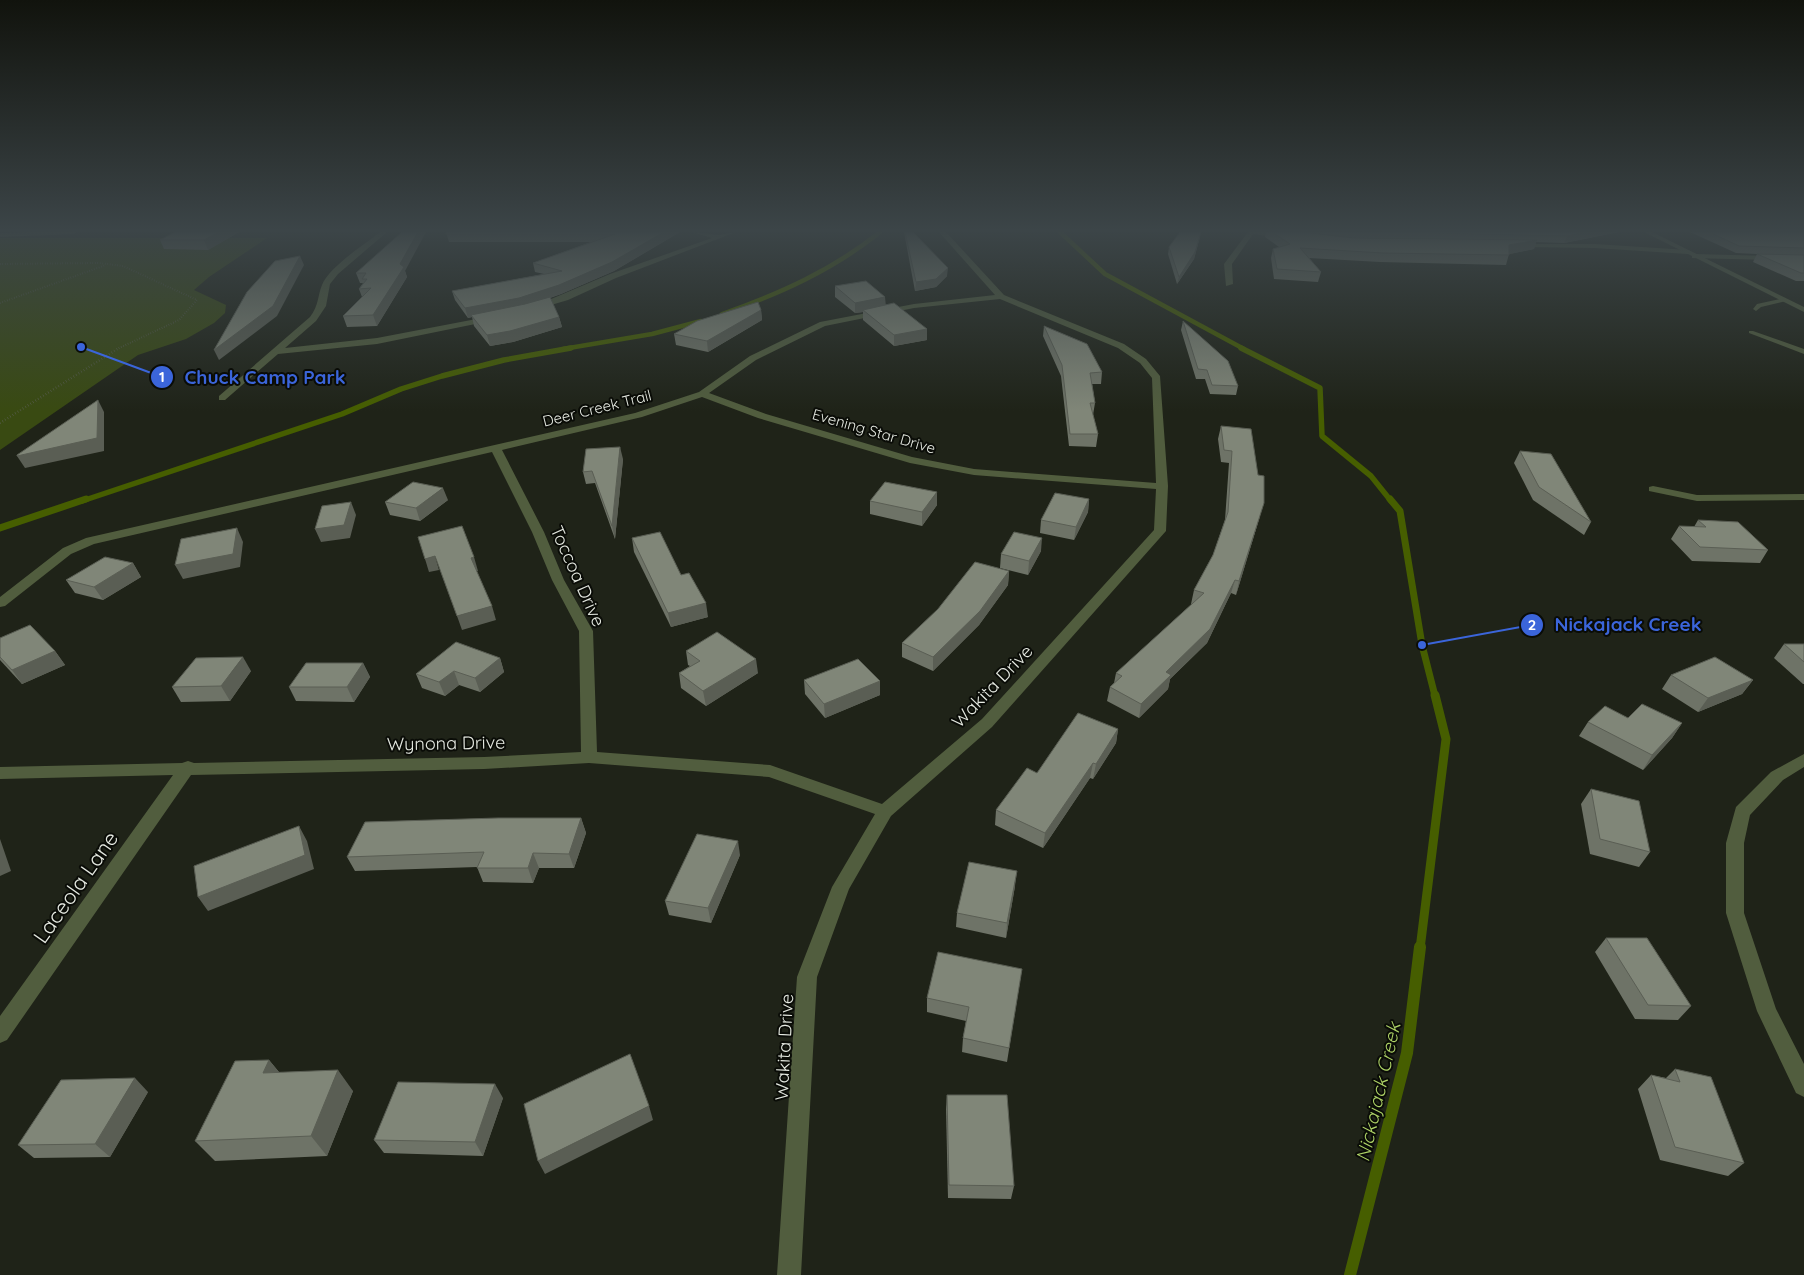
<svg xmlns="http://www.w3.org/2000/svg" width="1804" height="1275" viewBox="0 0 1804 1275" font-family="Quicksand,sans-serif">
  <rect width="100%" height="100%" fill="#1f2318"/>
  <polygon fill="#394a12" points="0,238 267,238 209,277 194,290 226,305 225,313 214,323 186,339 138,355 0,450"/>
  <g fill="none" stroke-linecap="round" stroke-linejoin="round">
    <g stroke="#465e00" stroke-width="4.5">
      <polyline points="1060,232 1105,274 1244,349"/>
      <path d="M722 314C779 294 833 270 880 232"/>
      <polyline points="563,349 652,334 701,321"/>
    </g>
    <g stroke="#465e00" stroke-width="5.5">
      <polyline points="1241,348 1320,388 1322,436 1371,476 1391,501"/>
      <polyline points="82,501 342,414 401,389 442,376 504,360 571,348"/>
    </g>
    <g stroke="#465e00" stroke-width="7">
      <polyline points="1390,499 1400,511 1422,645 1435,696"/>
      <polyline points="0,528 86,499"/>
    </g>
    <polyline stroke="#465e00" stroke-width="9" points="1420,949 1446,739 1435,695"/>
    <polyline stroke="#465e00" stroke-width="12" points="1350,1275 1407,1053 1420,947"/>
    <g stroke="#5d6157" stroke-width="2" stroke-dasharray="0.5 2" stroke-linecap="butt">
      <polyline points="0,264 99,263 123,266 197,300 179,320 117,349"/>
      <polyline points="0,303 106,265"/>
    </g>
    <polyline stroke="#5d6157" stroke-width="2.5" stroke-dasharray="0.5 2.5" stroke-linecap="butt" points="0,423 119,348"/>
    <g fill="#515d3e" fill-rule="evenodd">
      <polygon points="31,232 77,232 74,234 0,237 0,233"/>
      <polygon points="1784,298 1787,300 1786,301 1761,307 1756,311 1753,309 1757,304"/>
      <polygon points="1749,331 1753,331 1804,349 1804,354 1749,333"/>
    </g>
    <g fill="#515d3e" fill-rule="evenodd">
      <path d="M380 232H387L338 274 330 284 326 306 316 321 285 348 377 338 492 316 496 318 495 320 377 344 278 354 225 400H219V396L310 317C319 305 317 298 322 285 329 267 364 245 380 232Z"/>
      <polygon points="692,232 719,235 736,232 616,278 568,300 534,310 530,308 610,274 712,238"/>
      <path d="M939 232H946L1004 295 1124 344 1146 359 1160 376 1168 486 1166 531 992 727 891 816 849 889 817 977 801 1275H777L797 977 832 887 875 814 769 777 589 763 484 769 191 775 7 1040 0 1043V1016L173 775 0 779V767L182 763 188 761 194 763 484 757 581 752 579 631 552 580 532 532 492 452 94 544 71 554 5 606 0 607V597L63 548 86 538 635 413 699 392 750 356 820 322 914 304 995 295ZM1000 299 1118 348 1140 363 1152 378 1156 483 974 469 912 457 766 414 709 393 756 360 825 326 914 308ZM702 397 758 418 910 463 974 475 1156 489 1154 530 982 719 882 804 770 765 597 752 593 631 564 580 544 532 502 450 642 417Z"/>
      <polygon points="1248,232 1269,232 1287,236 1284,238 1253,234 1232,264 1233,284 1226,286 1224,264"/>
      <polygon points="1517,244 1595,244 1688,250 1692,252 1688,254 1595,248 1515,247"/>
      <polygon points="1695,254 1804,257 1804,261 1692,258 1692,254"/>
      <polygon points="1653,486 1697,495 1804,494 1804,500 1697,501 1649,491 1649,487"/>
      <polygon points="1804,754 1804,767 1783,780 1750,815 1744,843 1744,913 1776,1009 1804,1064 1804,1097 1796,1093 1757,1011 1726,913 1726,843 1736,807 1771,772"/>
    </g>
    <polygon fill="#515d3e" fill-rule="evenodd" points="1644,232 1652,232 1804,307 1804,312"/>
  </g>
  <g fill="#6e7367">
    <polygon points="239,232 208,250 164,249 160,240"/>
    <polygon points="446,232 680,232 614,271 561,294 550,298 559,317 562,327 513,342 490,346 474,326 472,317 468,318 455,300 452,291 544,274 535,272 533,263 591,242 449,242"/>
    <polygon points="904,232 913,232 947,276 936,287 915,291"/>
    <polygon points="1266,232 1619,232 1564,243 1536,242 1534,249 1509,254 1506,265 1380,262 1309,258 1321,272 1318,282 1274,279 1271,258 1273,249 1279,247 1265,237"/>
    <polygon points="1690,232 1804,232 1804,281 1796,281 1753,262 1757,254 1736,253"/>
    <polygon points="1200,237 1194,259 1177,284 1168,254 1169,247"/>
    <polygon points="405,271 407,277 377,326 347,327 343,316 362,297 359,289 363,283 360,283 356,273"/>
    <polygon points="835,286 886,305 927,329 927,340 894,346 863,320 863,312 855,313 835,297"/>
    <polygon points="761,310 762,320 708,352 676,345 674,334"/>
    <polygon points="1183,321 1238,386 1236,395 1210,394 1205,379 1196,379 1181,330"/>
    <polygon points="1044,326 1102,372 1101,384 1092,384 1095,403 1093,415 1098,434 1096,447 1069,446 1061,376 1043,336"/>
    <polygon points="1221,426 1260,516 1236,595 1231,593 1207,643 1170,679 1168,689 1139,718 1107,701 1110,687 1114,683 1116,673 1192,604 1191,604 1194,590 1213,555 1225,520 1229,463 1221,462 1218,439"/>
    <polygon points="1520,451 1591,522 1584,535 1533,500 1514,463"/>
    <polygon points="623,459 615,539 595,483 586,484 583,472"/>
    <polygon points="1089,499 1088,512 1074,540 1040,533 1041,520"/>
    <polygon points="448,500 420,521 390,515 385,502"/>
    <polygon points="870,501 937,505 922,526 870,514"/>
    <polygon points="1698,520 1768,550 1760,563 1692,561 1671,539 1679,526 1694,527"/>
    <polygon points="632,538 681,575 708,617 671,627 634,552"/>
    <polygon points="1041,551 1028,575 1000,568 1001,554"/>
    <polygon points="133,563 141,577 103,600 75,593 66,580"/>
    <polygon points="1009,571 1008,585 979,625 933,671 902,657 902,643"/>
    <polygon points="0,638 55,651 65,665 22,684 0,660"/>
    <polygon points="1784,644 1804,644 1804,684 1803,684 1774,658"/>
    <polygon points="686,651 758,673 706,706 681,688 679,673 690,666 688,665"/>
    <polygon points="500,658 504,672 480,692 459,685 445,696 422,688 416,674"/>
    <polygon points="363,663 370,677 354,702 296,701 289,687"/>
    <polygon points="251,671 230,701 181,702 172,687"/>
    <polygon points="1671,675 1753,680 1742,694 1698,712 1662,689"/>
    <polygon points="804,680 880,681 880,695 825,718 805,694"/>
    <polygon points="1628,718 1682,723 1672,738 1643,770 1579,736 1588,722"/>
    <polygon points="1118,729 1116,743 1093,779 1090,778 1043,848 995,825 996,810"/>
    <polygon points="1591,789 1650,852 1639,867 1590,854 1581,804"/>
    <polygon points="581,818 586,833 574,868 539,868 533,883 483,882 477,867 355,871 347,857"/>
    <polygon points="740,855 711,923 669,915 665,901"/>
    <polygon points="1015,886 1006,938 956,927 957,913"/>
    <polygon points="1606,938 1691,1006 1678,1020 1635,1019 1595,952"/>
    <polygon points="1022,969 1007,1062 962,1052 963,1038 966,1021 927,1012 927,998"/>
    <polygon points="269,1060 279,1072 353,1091 327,1156 215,1161 195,1141"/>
    <polygon points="1675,1069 1744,1163 1728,1176 1660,1160 1638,1089 1651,1075 1666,1078"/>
    <polygon points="148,1092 110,1157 34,1158 18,1145"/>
    <polygon points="947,1095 1014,1186 1011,1199 948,1198 946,1109"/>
    <polygon points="503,1098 483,1156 384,1153 374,1140"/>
  </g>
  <g fill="#5a5e54">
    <polygon points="219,232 239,232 208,250 204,240"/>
    <polygon points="418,232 426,232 405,271 407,277 377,326 373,315 400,264"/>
    <polygon points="664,232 680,232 614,271 561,294 522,307 471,315 472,317 468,318 465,308"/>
    <polygon points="1201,232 1194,259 1177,284 1179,277"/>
    <polygon points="1585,232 1619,232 1564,243 1567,236"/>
    <polygon points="1537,240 1534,249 1505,255 1509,245"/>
    <polygon points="300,256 304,265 277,316 219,360 214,350"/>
    <polygon points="948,268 947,276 936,287 915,291 916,282"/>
    <polygon points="885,297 886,307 863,310 863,312 855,313 855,303"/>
    <polygon points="761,310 762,320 708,352 707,341"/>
    <polygon points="559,317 562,327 513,342 490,346 487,335"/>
    <polygon points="927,329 927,340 894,346 894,335"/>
    <polygon points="98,400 104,412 104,451 25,468 17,456"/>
    <polygon points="620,447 623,459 615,539 612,526"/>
    <polygon points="443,488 448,500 420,521 416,508"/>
    <polygon points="937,492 937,505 922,526 922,512"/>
    <polygon points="1089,499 1088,512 1074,540 1076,527"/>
    <polygon points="351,502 356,515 350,538 321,542 315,529"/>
    <polygon points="1264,503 1260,516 1236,595 1239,581"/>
    <polygon points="237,528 243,542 240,567 183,579 175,565"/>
    <polygon points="1042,538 1041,551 1028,575 1029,561"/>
    <polygon points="435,556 439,570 429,572 425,559"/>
    <polygon points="474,557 478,571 475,571 471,558"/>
    <polygon points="133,563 141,577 103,600 94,587"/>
    <polygon points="1009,571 1008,585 979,625 933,671 933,657"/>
    <polygon points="1235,580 1231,593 1207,643 1170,679 1168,689 1139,718 1141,704 1166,672"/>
    <polygon points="706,603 708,617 671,627 668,613"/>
    <polygon points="492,606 496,620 462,630 457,616"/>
    <polygon points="55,651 65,665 22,684 12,670"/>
    <polygon points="243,657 251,671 230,701 221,686"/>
    <polygon points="500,658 504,672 480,692 475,678"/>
    <polygon points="756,659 758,673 706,706 703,691"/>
    <polygon points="363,663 370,677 354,702 347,687"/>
    <polygon points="454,671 459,685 445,696 439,682"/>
    <polygon points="1753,680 1742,694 1698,712 1708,698"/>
    <polygon points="880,681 880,695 825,718 824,704"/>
    <polygon points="1682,723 1672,738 1643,770 1652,755"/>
    <polygon points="1118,729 1116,743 1093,779 1096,764"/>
    <polygon points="1093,763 1090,778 1043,848 1045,833"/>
    <polygon points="581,818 586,833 574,868 569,854"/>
    <polygon points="299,826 307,841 314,869 208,911 198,897"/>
    <polygon points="0,839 11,871 0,876"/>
    <polygon points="738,841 740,855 711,923 708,908"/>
    <polygon points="533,853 539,868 533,883 528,868"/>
    <polygon points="1017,871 1015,886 1006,938 1007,923"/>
    <polygon points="269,1060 286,1081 263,1073"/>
    <polygon points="338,1070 353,1091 327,1156 311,1136"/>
    <polygon points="135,1078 148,1092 110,1157 95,1144"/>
    <polygon points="495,1084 503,1098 483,1156 475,1142"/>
    <polygon points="649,1106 653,1120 545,1174 538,1161"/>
  </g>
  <g fill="#808678" stroke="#5a5e54">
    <polygon points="175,232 219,232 204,240 160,240"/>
    <polygon points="402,232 418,232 400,264 404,267 373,315 343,316 371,288 359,289 367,279 362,279 366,273 356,273"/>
    <polygon points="446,232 664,232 612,262 559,285 519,298 465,308 452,291 562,271 533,263 615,234 446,234"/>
    <polygon points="905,232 913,232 948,268 936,279 916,282"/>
    <polygon points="1180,232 1201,232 1195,252 1179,277 1169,247"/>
    <polygon points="1272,232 1302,232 1354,238 1537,240 1509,245 1509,255 1383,253 1300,248 1321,272 1277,269 1273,249 1290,244"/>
    <polygon points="1391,232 1585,232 1567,236"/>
    <polygon points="1709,232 1804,232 1804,248 1739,246"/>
    <polygon points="1757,254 1804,255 1804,273 1801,273"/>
    <polygon points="300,256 273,306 214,350 247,292 275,261"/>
    <polygon points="866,281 885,297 855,303 835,286"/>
    <polygon points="550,297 559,317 510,331 487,335 471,315 525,304"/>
    <polygon points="758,302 761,310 707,341 674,334 697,321"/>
    <polygon points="894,303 927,329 894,335 863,310"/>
    <polygon points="1183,321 1228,361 1238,386 1212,385 1207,370 1198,369"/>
    <polygon points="1044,326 1087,344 1102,372 1090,373 1095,403 1090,403 1098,434 1070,434 1062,365"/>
    <polygon points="98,400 97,438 17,456 17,455"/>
    <polygon points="1221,426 1251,429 1258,475 1264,476 1264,503 1239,581 1235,580 1210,629 1166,672 1171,675 1141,704 1110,687 1122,676 1116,673 1204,593 1194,590 1213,555 1228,512 1232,451 1224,450"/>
    <polygon points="620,447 612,526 592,471 583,472 586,449"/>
    <polygon points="1520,451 1551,454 1591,522 1539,487"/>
    <polygon points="413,482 443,488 416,508 385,502"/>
    <polygon points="885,482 937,492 922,512 870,501"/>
    <polygon points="1055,493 1089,499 1076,527 1041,520"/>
    <polygon points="351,502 344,525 315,529 322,506"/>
    <polygon points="1698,520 1738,522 1768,550 1700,547 1679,526 1706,527"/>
    <polygon points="462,526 474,557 471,558 492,606 457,616 435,556 425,559 418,537"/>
    <polygon points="237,528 233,554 175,565 181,539"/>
    <polygon points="660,532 681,575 689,573 706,603 668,613 632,538"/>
    <polygon points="1014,532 1042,538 1029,561 1001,554"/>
    <polygon points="105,557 133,563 94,587 66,580"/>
    <polygon points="975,562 1009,571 980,611 933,657 902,643 938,609"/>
    <polygon points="30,625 55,651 12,670 0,657 0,638"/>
    <polygon points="717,632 756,659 703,691 679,673 700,661 686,651"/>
    <polygon points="456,642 500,658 475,678 454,671 439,682 416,674"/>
    <polygon points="1784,644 1804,644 1804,662"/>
    <polygon points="243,657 221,686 172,687 196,658"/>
    <polygon points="1715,657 1753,680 1708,698 1671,675"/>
    <polygon points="858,659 880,681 824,704 804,680"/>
    <polygon points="306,663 363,663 347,687 289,687"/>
    <polygon points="1642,704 1682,723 1652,755 1588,722 1605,706 1628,718"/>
    <polygon points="1078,713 1118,729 1096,764 1093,763 1045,833 996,810 1027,768 1037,773"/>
    <polygon points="1591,789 1639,801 1650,852 1600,839"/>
    <polygon points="498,818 581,818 569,854 533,853 528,868 477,868 484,852 347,857 365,822"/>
    <polygon points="299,826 305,855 198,897 194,866"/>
    <polygon points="697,834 738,841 708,908 665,901"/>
    <polygon points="969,862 1017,871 1007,923 957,913"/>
    <polygon points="1606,938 1647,938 1691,1006 1648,1005"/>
    <polygon points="938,952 1022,969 1009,1048 963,1038 969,1007 927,998"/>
    <polygon points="630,1054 649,1106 538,1161 524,1104"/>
    <polygon points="269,1060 263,1073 338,1070 311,1136 195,1141 235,1061"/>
    <polygon points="1675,1069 1711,1077 1744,1163 1675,1147 1651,1075 1680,1082"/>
    <polygon points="135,1078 95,1144 18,1145 61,1080"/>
    <polygon points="398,1082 495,1084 475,1142 374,1140"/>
    <polygon points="947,1095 1007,1095 1014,1186 949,1185"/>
  </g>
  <linearGradient id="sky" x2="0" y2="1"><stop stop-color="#11130d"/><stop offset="0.56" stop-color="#3c4548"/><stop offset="1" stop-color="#3c4548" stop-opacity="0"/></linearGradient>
  <rect width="1804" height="411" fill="url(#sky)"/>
  <g text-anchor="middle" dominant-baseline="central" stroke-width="4" stroke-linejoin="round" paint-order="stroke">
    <g font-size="15" fill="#e6eae2" stroke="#0a0c07">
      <text transform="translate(597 408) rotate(-14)">Deer Creek Trail</text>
      <text transform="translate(874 431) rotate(16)">Evening Star Drive</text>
    </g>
    <g font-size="18" fill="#e6eae2" stroke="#0a0c07">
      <text transform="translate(578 576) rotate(66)">Toccoa Drive</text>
      <text transform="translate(992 686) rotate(-46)">Wakita Drive</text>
      <text transform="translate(446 743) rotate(-1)">Wynona Drive</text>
      <text transform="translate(784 1047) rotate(-87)">Wakita Drive</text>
    </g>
    <g font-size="19" font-style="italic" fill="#afd467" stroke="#0a0c07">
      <text transform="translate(1378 1092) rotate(-77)">Nickajack Creek</text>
    </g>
    <g font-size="21" fill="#e6eae2" stroke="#0a0c07">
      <text transform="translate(75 887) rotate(-55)">Laceola Lane</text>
    </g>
  </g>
  <path fill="none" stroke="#3b65da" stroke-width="2" d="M81 347L162 377M1422 645L1532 625"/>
  <g fill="#3b65da" stroke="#0a0c07" stroke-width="2">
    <circle cx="81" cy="347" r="5"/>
    <circle cx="1422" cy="645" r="5"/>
    <circle cx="162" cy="377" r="12"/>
    <circle cx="1532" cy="625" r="12"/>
  </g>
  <g font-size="15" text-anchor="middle" font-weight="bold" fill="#fff">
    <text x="162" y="382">1</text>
    <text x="1532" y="630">2</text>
  </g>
  <g font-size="19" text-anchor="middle" font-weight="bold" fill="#3b65da" stroke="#0a0c07" stroke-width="4" stroke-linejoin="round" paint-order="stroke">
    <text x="265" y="384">Chuck Camp Park</text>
    <text x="1628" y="631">Nickajack Creek</text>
  </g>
</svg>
